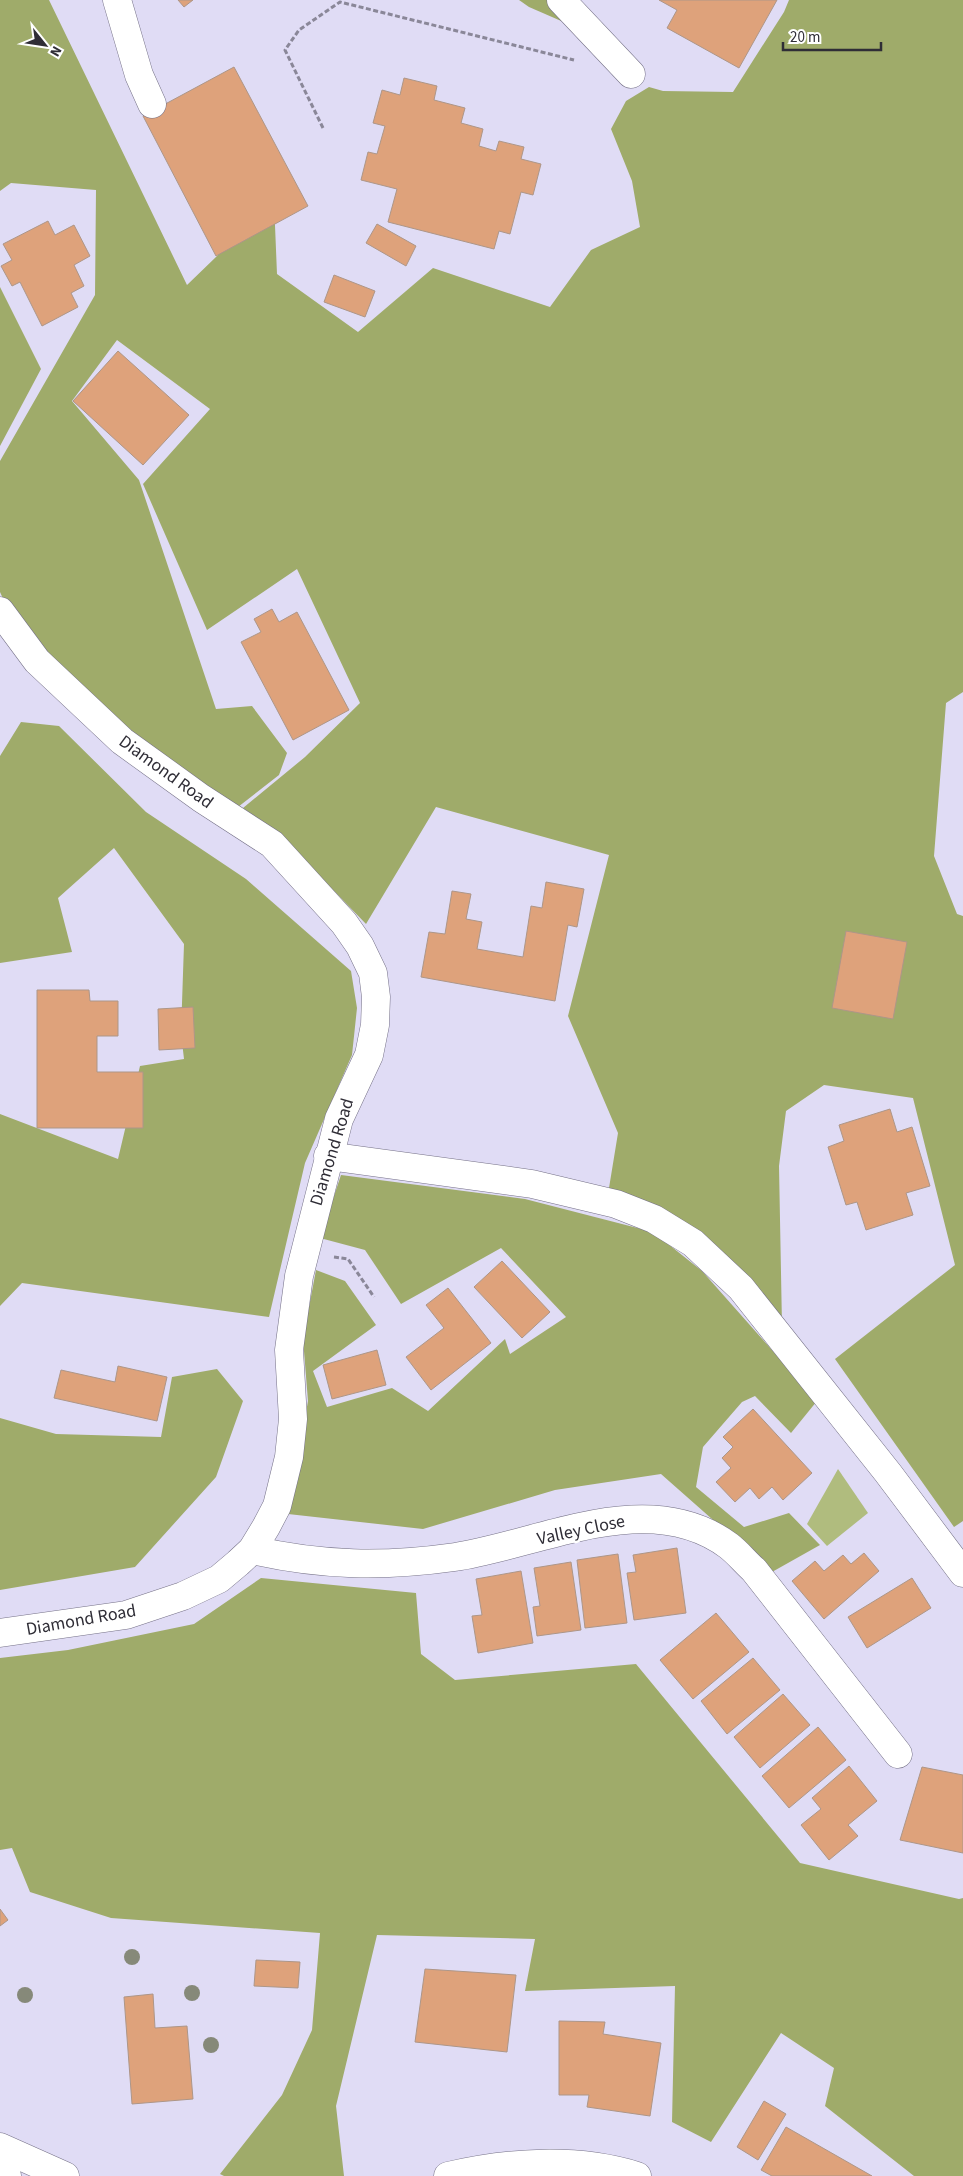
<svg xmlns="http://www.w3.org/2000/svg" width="963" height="2176" viewBox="0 0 963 2176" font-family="'Source Sans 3',sans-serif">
  <rect width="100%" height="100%" fill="#e0dcf5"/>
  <polygon fill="#b0bc7e" points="838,1469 868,1513 827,1546 807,1524"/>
  <g fill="#9fab6a">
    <polygon points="0,0 49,0 187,285 274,201 277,274 358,332 433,268 550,307 591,250 640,227 632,181 611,129 626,101 649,87 663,91 733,92 784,12 789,0 963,0 963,692 946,703 934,856 957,914 963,916 963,1521 954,1527 835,1359 955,1265 913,1098 824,1085 786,1111 779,1166 782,1326 715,1247 609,1188 618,1133 568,1016 609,855 436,807 366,924 279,834 243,808 305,757 360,703 297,569 207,630 143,484 210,409 117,340 72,401 139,480 216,709 252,706 287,753 279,775 238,807 123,733 10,614 0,592 0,461 95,295 96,190 11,183 0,191"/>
    <polygon points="519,0 549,0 575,27 529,7"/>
    <polygon points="0,287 41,369 0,446"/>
    <polygon points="21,722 59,726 146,812 246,879 351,971 357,1008 352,1055 305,1163 269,1317 22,1283 0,1306 0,1114 118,1159 140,1066 184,1059 181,1033 184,944 114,848 58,898 72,952 0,963 0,756"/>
    <polygon points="341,1175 525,1199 653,1232 702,1271 817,1401 791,1433 755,1396 742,1402 703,1447 696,1487 744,1527 789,1513 820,1545 772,1572 661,1474 555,1490 423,1529 288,1514 308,1401 303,1339 316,1270 345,1281 376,1325 313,1371 327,1407 392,1388 428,1411 505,1339 510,1354 566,1317 501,1248 401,1304 365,1250 320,1238"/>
    <polygon points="217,1369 243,1401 216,1477 135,1567 0,1590 0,1418 56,1434 161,1437 172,1377"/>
    <polygon points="261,1578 416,1593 421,1654 455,1680 636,1664 800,1863 959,1899 963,1898 963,2176 914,2176 825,2106 834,2068 781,2033 711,2142 672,2122 675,1986 525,1991 535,1939 377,1935 336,2106 344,2176 224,2176 220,2174 282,2095 312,2030 320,1933 111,1918 30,1892 12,1848 0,1850 0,1658 68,1650 194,1624"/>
  </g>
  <g fill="#dea27b" stroke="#ad9688">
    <polygon points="178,0 193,0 184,7"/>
    <polygon points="659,0 777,0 739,68 667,28 677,10"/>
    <polygon points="234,67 308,206 216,256 143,116"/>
    <polygon points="404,78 437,86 434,100 465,108 461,123 483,129 479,146 496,151 499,141 524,147 521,159 541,164 533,195 521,192 510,234 499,231 494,249 388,222 397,189 361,180 368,152 377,154 385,126 373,123 382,90 400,95"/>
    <polygon points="48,221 55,235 74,225 90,256 74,265 84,286 71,293 78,307 42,326 20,282 12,286 1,266 12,260 3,244"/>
    <polygon points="377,224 416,246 406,266 366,243"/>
    <polygon points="334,275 375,291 365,317 324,302"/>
    <polygon points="118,351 189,415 143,465 73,401"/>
    <polygon points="272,609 279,622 297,612 349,710 293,740 241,642 261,632 254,619"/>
    <polygon points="546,882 584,889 577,927 568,925 555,1001 421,977 429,932 445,934 452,891 471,894 466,919 482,922 477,949 523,957 531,906 542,908"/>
    <polygon points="846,931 907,942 893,1019 832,1008"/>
    <polygon points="37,990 89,990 90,1001 118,1001 118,1036 97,1036 97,1072 143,1072 143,1128 37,1128"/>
    <polygon points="193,1007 195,1048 159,1050 158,1009"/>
    <polygon points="890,1109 897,1132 912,1127 930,1186 906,1193 913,1215 866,1230 857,1202 846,1205 828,1147 844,1141 839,1125"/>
    <polygon points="502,1261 550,1312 522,1338 474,1287"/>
    <polygon points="448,1288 491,1343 431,1390 406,1357 444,1328 426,1305"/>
    <polygon points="377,1350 386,1385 332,1399 323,1365"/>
    <polygon points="118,1366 167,1377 157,1421 54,1398 61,1370 115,1382"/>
    <polygon points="753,1409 812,1473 783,1500 772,1487 759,1499 750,1488 735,1502 716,1482 731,1468 722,1458 733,1447 723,1437"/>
    <polygon points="677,1548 686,1613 634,1620 627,1573 636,1572 633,1555"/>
    <polygon points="864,1553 879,1571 824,1619 792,1581 815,1561 824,1571 843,1555 851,1564"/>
    <polygon points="618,1554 627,1623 585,1628 577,1560"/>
    <polygon points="571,1562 581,1630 537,1636 533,1607 540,1606 534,1568"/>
    <polygon points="521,1571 533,1643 478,1653 472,1616 482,1615 476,1579"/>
    <polygon points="912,1578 931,1608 867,1648 848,1617"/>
    <polygon points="716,1613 749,1652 693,1699 660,1660"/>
    <polygon points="753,1658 780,1690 727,1734 701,1701"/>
    <polygon points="783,1694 810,1725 760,1768 734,1737"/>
    <polygon points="818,1727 846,1760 789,1808 762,1776"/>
    <polygon points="849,1766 877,1801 848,1825 858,1836 829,1860 801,1825 821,1809 812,1798"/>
    <polygon points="922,1767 963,1775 963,1853 900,1840"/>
    <polygon points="0,1909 8,1920 0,1926"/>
    <polygon points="256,1960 300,1962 298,1988 254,1986"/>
    <polygon points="425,1969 516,1975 507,2052 415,2042"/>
    <polygon points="153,1994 155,2028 187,2026 193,2099 132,2104 124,1997"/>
    <polygon points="559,2021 605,2022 603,2034 661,2043 650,2116 587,2107 589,2095 559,2095"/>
    <polygon points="764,2101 786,2114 758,2160 737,2147"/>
    <polygon points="786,2127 872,2176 772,2176 761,2170"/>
  </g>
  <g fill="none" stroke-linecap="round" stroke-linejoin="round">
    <g stroke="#757187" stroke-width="29">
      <g id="street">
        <polyline points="117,0 139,75 152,104"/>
        <polyline points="561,0 631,74"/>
        <polyline points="0,611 37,661 122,741 201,798 272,844 344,923 360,946 373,973 376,997 375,1025 369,1055 339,1119 299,1276 289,1350 293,1419 289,1457 277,1506 266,1527 252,1550 238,1563 219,1579 183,1596 126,1615 0,1633"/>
        <polyline points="328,1156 532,1184 616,1204 654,1219 693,1243 741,1288 888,1473 963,1573"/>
        <path d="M252 1550C322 1566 384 1567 455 1557 541 1544 649 1486 729 1546 738 1553 745 1562 754 1570L898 1754"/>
        <polyline points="0,2151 7,2176"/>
      </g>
    </g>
    <g stroke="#757187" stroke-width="29">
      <g id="secondary">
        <polyline points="0,2147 65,2176"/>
        <path d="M448 2176C508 2162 577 2157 637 2176"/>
      </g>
    </g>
    <g stroke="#8a8798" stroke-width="3" stroke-dasharray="5 2.5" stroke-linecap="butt">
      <polyline points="323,128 285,50 299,30 340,2 574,60"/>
      <polyline points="334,1257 348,1259 374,1297"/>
    </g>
    <use href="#street" stroke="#fff" stroke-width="28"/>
    <use href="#secondary" stroke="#fff" stroke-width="28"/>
  </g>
  <g fill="#868979">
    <circle cx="132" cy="1957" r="8"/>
    <circle cx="192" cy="1993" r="8"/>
    <circle cx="25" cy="1995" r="8"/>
    <circle cx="211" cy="2045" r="8"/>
  </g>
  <g text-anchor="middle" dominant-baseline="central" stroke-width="5" stroke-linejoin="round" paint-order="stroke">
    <g font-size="18" fill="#2f2d36" stroke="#fff">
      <text transform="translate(166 772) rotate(36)">Diamond Road</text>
      <text transform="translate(332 1152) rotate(-73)">Diamond Road</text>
      <text transform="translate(581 1530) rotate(-12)">Valley Close</text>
      <text transform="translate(81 1620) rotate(-10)">Diamond Road</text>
    </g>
  </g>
  <g transform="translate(45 45) rotate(120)" stroke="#ffffff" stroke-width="4" paint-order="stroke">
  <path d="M0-4L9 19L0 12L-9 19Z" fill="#2f2d36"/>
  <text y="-8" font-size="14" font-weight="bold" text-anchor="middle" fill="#2f2d36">N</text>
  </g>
  <path d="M783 42v8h98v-8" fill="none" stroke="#2f2d36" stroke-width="2.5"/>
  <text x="790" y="42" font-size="15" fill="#2f2d36" stroke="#ffffff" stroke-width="4" paint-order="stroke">20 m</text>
</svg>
